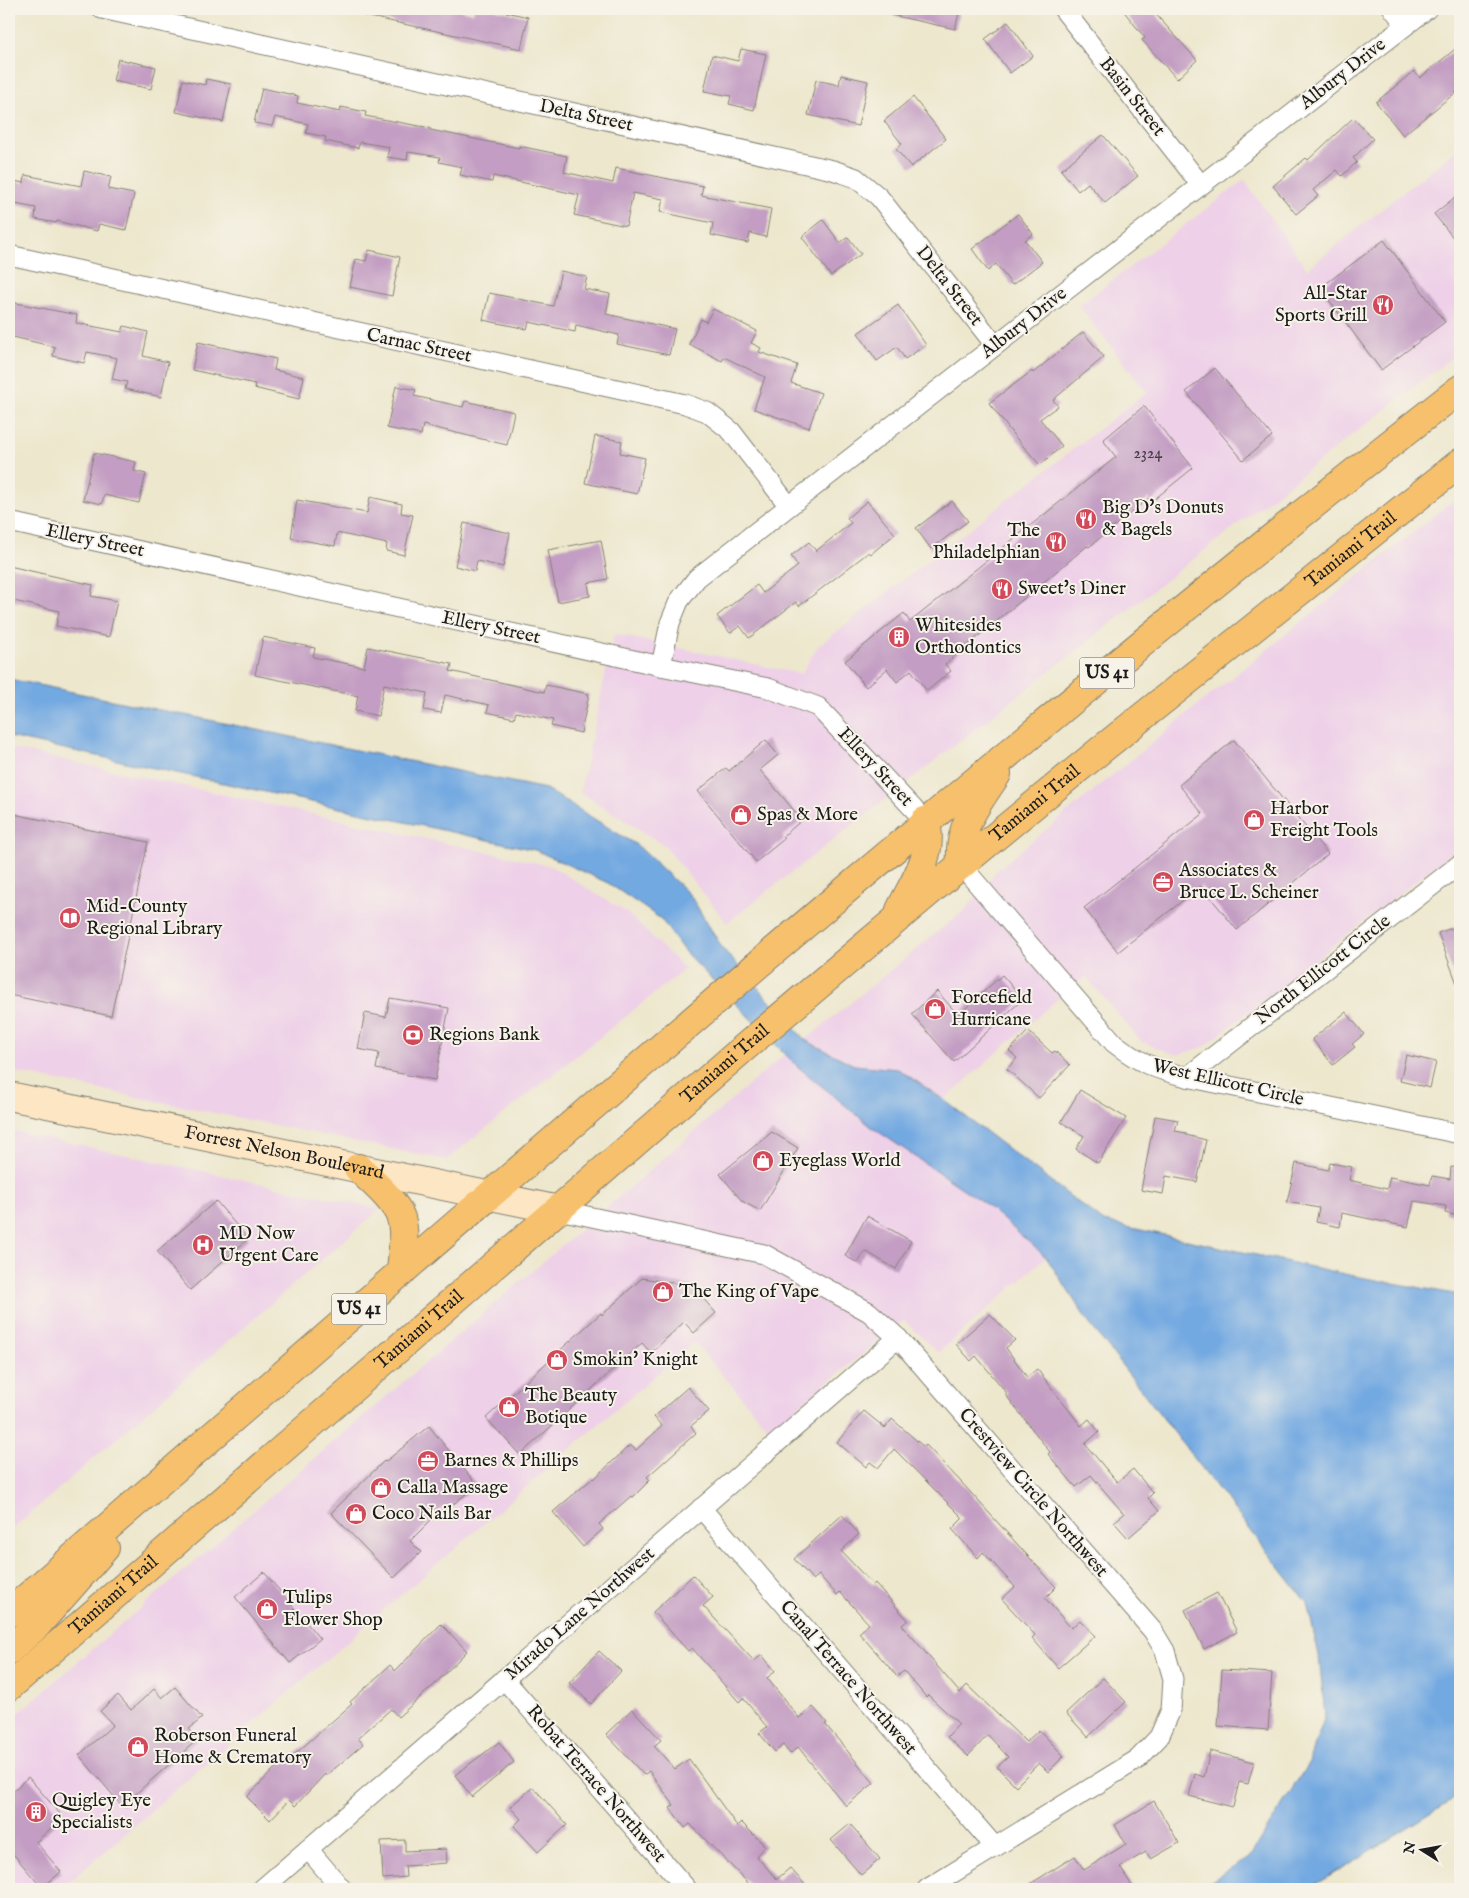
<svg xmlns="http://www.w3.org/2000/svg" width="1469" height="1898" viewBox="0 0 1469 1898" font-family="'IM FELL English',serif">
  <rect width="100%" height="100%" fill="#f7f3e8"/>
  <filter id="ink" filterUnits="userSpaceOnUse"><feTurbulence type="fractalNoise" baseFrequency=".02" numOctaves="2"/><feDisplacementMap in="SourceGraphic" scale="10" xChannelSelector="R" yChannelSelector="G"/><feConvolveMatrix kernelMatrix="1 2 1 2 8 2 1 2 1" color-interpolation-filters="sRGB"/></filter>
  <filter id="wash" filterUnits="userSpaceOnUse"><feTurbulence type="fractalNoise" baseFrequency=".0096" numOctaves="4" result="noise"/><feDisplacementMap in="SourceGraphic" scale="20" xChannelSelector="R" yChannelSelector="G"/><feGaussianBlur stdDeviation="1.12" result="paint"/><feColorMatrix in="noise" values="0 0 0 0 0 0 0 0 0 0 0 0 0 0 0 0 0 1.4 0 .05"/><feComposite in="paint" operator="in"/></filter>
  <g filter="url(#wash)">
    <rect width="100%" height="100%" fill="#ede7cd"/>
    <g fill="#eed0e8">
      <polygon points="1460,147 1460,351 727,923 665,846 580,792 614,634 801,674 818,646 1147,392 1079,306 1244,180 1307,269"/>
      <polygon points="1460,495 1460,846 1204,1047 1177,1055 1142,1042 1086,977 1062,995 944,1100 898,1069 854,1065 805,1040 966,909 997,870 1204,700"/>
      <polygon points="9,748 551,866 626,912 685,969 446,1160 9,1071"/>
      <polygon points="785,1054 797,1066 873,1128 984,1203 1046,1257 938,1353 904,1320 770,1430 694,1342 61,1889 9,1889 9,1721"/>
      <polygon points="9,1130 380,1209 9,1532"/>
    </g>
    <polygon fill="#73a9e1" stroke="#48627e" points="9,679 546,789 638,846 690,895 723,949 805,1040 854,1065 898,1069 944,1100 1104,1222 1349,1275 1460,1295 1460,1795 1309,1889 1198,1889 1249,1858 1309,1762 1325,1716 1319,1656 1307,1603 1089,1323 1046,1257 984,1203 873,1128 797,1066 684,951 661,919 608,883 535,850 9,737"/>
    <g id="blocks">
      <g fill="#c39dc3">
        <polygon points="361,9 456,9 473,13 474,9 493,9 528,17 521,49 361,15"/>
        <polygon points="892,9 960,9 955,29 891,15"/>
        <polygon points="1122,9 1151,9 1197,60 1177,79 1142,40 1145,38"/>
        <polygon points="1008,22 1033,56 1010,73 985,39"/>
        <polygon points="1460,45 1460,89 1403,135 1376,102 1414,71 1420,78"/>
        <polygon points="741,49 766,54 754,110 729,104 731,96 704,91 712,55 738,61"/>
        <polygon points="118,59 156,67 151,89 113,81"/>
        <polygon points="841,75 868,81 858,126 808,115 816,80 839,85"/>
        <polygon points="206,79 231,84 223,122 176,112 183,80 205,85"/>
        <polygon points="262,88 298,96 297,103 340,112 341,107 366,112 365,116 430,128 430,130 519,148 519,146 567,156 564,172 613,183 616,168 703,186 701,195 771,209 766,237 750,233 748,243 711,235 713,223 660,212 663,199 633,193 626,226 574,215 579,195 493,176 492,182 460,175 462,167 439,162 440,157 408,152 407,160 387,157 389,147 360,142 358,148 325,141 326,137 306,133 308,124 275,117 272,126 254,123"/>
        <polygon points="913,97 946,139 911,167 896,149 902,144 884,121"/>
        <polygon points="1353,118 1373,139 1353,158 1357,162 1342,176 1337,170 1313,190 1318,196 1296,214 1273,186 1306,158 1308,160"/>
        <polygon points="1103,135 1138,176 1105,203 1088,183 1078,191 1061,170"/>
        <polygon points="84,171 111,177 108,189 134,194 126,230 99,224 97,231 57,221 56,223 35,219 36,208 10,203 14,181 24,183 25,175 81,186"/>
        <polygon points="1460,193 1460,246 1434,214"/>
        <polygon points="1018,214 1033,234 1025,240 1042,262 1012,285 996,264 988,271 972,249"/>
        <polygon points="823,220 840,243 848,237 861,254 831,276 802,237"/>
        <polygon points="1384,240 1445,322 1381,370 1320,288"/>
        <polygon points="369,250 400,257 392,296 350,287 356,259 366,261"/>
        <polygon points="561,271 587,277 584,289 610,294 606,314 675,329 669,355 617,344 619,335 576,325 575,332 529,322 527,329 483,320 489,293 553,306"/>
        <polygon points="11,302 77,315 76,323 122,332 124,326 148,332 143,356 168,362 161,397 125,389 127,382 112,379 117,358 87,352 84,363 53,356 55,347 9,336 9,314"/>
        <polygon points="898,305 926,345 905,359 897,347 877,361 858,333"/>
        <polygon points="713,309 757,331 751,343 761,348 759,352 797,365 791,383 821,393 809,428 754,409 765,377 724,357 722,361 689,344 701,319 706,322"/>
        <polygon points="1083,332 1104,357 1053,400 1058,406 1040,419 1062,446 1040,465 1015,437 989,403 1032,371 1033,373"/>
        <polygon points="198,342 276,359 274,370 304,377 299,399 254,388 255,384 192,370"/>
        <polygon points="1215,368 1272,436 1243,460 1186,392"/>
        <polygon points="396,386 416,390 414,396 463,407 465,401 514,412 507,445 423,425 421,435 387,428"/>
        <polygon points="1144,406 1193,468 1151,502 1149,498 1089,547 1087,546 945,664 951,671 927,691 911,670 897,682 887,669 866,687 845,661 904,613 910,622 1116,457 1103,440"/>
        <polygon points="595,436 622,441 620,453 645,458 637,494 585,483"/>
        <polygon points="94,453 136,462 134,471 146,474 139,503 104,495 102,504 83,500"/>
        <polygon points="370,497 402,504 401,513 413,515 404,555 386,551 387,544 337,533 335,546 291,538 297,500 367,513"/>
        <polygon points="867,501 895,534 871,554 869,552 799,606 796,602 749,638 740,626 730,633 717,616 757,585 763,593 798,566 791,556 809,542 816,551 851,523 847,518"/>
        <polygon points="952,501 968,521 931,549 916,528"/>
        <polygon points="464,523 510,533 503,567 477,561 475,571 455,566"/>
        <polygon points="601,540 608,579 588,583 590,596 558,602 548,550"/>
        <polygon points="9,566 93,585 91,596 117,601 109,637 56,626 59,611 9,600"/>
        <polygon points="263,637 315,648 313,657 364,667 368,647 452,664 450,671 544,692 546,685 589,694 581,733 551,726 553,720 516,712 514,718 487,712 489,705 445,695 441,713 424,710 427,693 384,684 378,716 355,711 358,696 255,675"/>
        <polygon points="766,740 778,755 760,770 802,820 782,837 784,839 756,862 698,791 726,768 729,771"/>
        <polygon points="1234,740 1328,854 1237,930 1201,886 1118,952 1084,908 1203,814 1179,785"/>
        <polygon points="9,813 148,842 111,1016 9,995"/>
        <polygon points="1460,925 1460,989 1459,989 1438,933"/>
        <polygon points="1002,975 1023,999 954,1062 912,1014 937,991 958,1015"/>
        <polygon points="390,998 449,1008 435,1080 376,1069 379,1053 358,1049 365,1013 386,1017"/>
        <polygon points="1346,1012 1364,1034 1352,1044 1355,1047 1333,1065 1312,1039"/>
        <polygon points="1028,1031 1052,1053 1055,1051 1070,1065 1039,1098 1007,1069 1017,1058 1009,1051"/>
        <polygon points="1406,1055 1436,1062 1430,1088 1400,1081"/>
        <polygon points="1080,1090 1126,1118 1098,1163 1076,1149 1084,1136 1061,1122"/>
        <polygon points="1155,1116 1178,1120 1175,1131 1186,1133 1186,1135 1206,1140 1197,1182 1166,1176 1163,1194 1141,1190"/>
        <polygon points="772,1132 798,1148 760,1211 742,1201 720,1174"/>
        <polygon points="1296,1163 1328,1170 1330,1163 1352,1167 1349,1180 1387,1189 1390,1177 1430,1185 1432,1176 1450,1179 1451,1167 1460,1168 1460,1216 1445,1213 1446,1206 1414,1201 1408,1227 1342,1213 1340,1227 1316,1222 1319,1208 1287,1202"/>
        <polygon points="216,1201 248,1239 190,1290 157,1251"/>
        <polygon points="867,1216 911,1241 896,1269 865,1251 858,1263 845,1256"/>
        <polygon points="642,1278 692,1286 716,1313 694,1333 684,1322 651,1353 642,1343 520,1455 486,1418 601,1313 602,1315"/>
        <polygon points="990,1314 1015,1340 1006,1348 1027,1377 1037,1369 1081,1426 1089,1419 1099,1432 1085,1444 1117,1482 1133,1469 1153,1493 1148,1498 1159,1511 1128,1538 1114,1522 1124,1514 1091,1475 1076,1487 1048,1454 1050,1452 1005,1394 1007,1393 976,1356 971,1361 956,1344"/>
        <polygon points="688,1387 709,1411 691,1426 696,1433 647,1477 650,1480 633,1497 631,1496 599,1524 603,1529 583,1547 553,1512 593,1478 594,1479 630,1445 636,1450 662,1426 654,1417"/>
        <polygon points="864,1411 885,1428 892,1419 924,1447 926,1445 962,1483 1056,1587 1045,1598 1071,1628 1080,1620 1095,1636 1058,1668 1032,1638 1035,1635 1002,1599 1015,1587 983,1552 978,1558 952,1529 963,1518 894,1449 878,1468 870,1462 866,1467 837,1442"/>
        <polygon points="429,1426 477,1485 445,1511 443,1508 410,1541 421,1552 394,1578 331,1513 384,1461 385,1462"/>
        <polygon points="842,1515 859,1534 841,1551 873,1585 875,1583 908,1620 902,1625 960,1693 967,1685 1026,1742 1039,1730 1064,1756 1048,1772 1039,1763 1016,1786 997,1767 1008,1757 988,1735 968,1756 947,1737 959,1724 928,1695 926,1697 904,1671 897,1676 859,1633 869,1624 840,1592 837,1595 819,1575 813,1580 794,1559"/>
        <polygon points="264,1572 320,1639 290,1663 235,1597"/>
        <polygon points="693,1575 713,1597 703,1606 754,1661 762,1655 775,1671 767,1678 799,1718 813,1707 827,1723 825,1724 874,1783 846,1806 798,1747 790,1754 783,1745 775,1752 759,1733 767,1727 743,1698 739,1702 692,1648 688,1651 653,1612"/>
        <polygon points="1217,1593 1237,1632 1204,1649 1185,1610"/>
        <polygon points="441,1624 467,1651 433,1686 398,1717 391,1709 358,1738 363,1744 326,1776 325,1774 295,1806 289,1800 270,1820 247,1797 286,1757 288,1760 352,1704 350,1702 390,1665 395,1671"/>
        <polygon points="599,1651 621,1671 591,1704 569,1683"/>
        <polygon points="1222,1670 1272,1673 1268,1730 1218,1726"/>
        <polygon points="1103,1678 1126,1702 1088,1737 1066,1713"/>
        <polygon points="175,1687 202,1718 189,1729 198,1739 122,1806 79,1755 113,1725 100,1711 118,1695 131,1710 154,1689 162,1698"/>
        <polygon points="632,1709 661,1740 654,1746 675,1769 689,1759 737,1826 741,1822 765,1846 756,1856 777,1879 790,1868 809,1889 754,1889 690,1824 685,1828 670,1808 674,1805 649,1771 644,1775 606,1734"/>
        <polygon points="499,1742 514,1762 472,1797 455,1775"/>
        <polygon points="1210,1751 1254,1762 1248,1784 1239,1782 1233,1807 1189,1796 1195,1774 1204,1777"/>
        <polygon points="28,1777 63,1817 36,1842 61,1872 42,1888 9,1849 9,1795"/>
        <polygon points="533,1787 567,1825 538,1852 514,1826 521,1819 510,1807"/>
        <polygon points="1154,1801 1179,1843 1151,1859 1146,1852 1120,1867 1134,1889 1022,1889 1075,1856 1084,1870 1126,1844 1115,1825"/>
        <polygon points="850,1824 880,1859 861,1875 831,1840"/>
        <polygon points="405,1840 405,1851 446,1849 447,1863 405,1866 406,1877 383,1879 381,1841"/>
      </g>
    </g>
  </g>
  <g filter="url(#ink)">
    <use href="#blocks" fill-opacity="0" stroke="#848274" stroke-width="1"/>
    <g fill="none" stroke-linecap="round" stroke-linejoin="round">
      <g stroke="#848274" stroke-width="21">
        <g id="street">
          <polyline points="102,9 833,170 856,178 879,197 995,345"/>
          <polyline points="1063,9 1201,185"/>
          <polyline points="1393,9 1406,25"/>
          <polyline points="9,255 685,404 707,412 731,431 789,506"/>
          <polyline points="9,522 661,666 768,688 818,707 925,821"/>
          <polyline points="661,666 670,623 679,601 697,578 1427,9"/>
          <path d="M961 865 1114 1043C1140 1063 1154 1069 1187 1077L1460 1134"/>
          <polyline points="1187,1077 1460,864"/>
          <polyline points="559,1210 764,1254 869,1312 898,1338 1153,1631 1165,1651 1173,1679 1171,1710 1159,1737 1138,1759 927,1889"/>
          <polyline points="701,1508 995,1847"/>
          <polyline points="504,1679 687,1889"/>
          <polyline points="308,1849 342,1889"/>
          <polyline points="262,1889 898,1338"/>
        </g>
      </g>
      <g stroke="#848274" stroke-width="30">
        <g id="secondary">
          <path id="s1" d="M9 1096 559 1210"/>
        </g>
      </g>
      <g stroke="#848274" stroke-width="30">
        <g id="primary">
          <path d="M961 865C958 825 976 806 997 774"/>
          <path d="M900 910C913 883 936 852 925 821"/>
          <path d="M358 1168C371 1181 395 1200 401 1218 406 1235 402 1256 401 1273"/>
          <path d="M9 1613C487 1198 961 778 1460 389"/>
          <polyline points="9,1650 37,1625 105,1548"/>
          <path id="s2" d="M9 1687 745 1047 961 865 1102 749 1460 463"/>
        </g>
      </g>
      <use href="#street" stroke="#fff" stroke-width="19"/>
      <use href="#secondary" stroke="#fce6c4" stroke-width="28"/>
      <use href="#primary" stroke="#f7c06c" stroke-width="28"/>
    </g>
  </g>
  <defs>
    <g id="restaurant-disc" transform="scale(1.125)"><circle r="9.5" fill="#d1495b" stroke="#f7f3e8"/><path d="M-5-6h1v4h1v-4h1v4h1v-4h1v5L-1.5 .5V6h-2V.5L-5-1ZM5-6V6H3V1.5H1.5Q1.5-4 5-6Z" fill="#fff"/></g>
    <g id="building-disc" transform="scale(1.125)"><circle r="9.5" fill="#d1495b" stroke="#f7f3e8"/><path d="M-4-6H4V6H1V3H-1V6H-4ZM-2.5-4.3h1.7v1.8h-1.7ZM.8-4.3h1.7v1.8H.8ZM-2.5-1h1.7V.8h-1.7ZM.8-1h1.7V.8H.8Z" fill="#fff"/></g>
    <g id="shop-disc" transform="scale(1.125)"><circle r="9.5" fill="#d1495b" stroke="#f7f3e8"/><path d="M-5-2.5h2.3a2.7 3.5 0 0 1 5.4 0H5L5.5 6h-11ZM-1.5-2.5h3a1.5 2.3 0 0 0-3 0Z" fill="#fff"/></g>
    <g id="office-disc" transform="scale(1.125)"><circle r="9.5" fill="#d1495b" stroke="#f7f3e8"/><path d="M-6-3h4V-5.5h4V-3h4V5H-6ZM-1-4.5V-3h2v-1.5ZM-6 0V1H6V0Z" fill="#fff"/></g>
    <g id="library-disc" transform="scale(1.125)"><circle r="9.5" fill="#d1495b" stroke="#f7f3e8"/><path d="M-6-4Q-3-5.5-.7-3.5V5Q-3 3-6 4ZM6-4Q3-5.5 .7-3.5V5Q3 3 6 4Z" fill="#fff"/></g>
    <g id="bank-disc" transform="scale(1.125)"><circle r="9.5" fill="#d1495b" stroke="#f7f3e8"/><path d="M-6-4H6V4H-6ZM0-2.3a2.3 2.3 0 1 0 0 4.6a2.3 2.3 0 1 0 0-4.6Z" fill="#fff"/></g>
    <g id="hospital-disc" transform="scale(1.125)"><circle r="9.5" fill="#d1495b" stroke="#f7f3e8"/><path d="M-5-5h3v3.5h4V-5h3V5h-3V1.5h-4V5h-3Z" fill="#fff"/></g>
  </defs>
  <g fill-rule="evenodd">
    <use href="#restaurant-disc" x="1383" y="305"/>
    <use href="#restaurant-disc" x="1086" y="519"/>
    <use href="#restaurant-disc" x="1056" y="542"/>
    <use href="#restaurant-disc" x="1002" y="589"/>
    <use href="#building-disc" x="899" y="637"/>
    <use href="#shop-disc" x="741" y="815"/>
    <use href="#shop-disc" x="1254" y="820"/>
    <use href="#office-disc" x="1163" y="882"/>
    <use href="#library-disc" x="70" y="918"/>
    <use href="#shop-disc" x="935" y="1009"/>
    <use href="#bank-disc" x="413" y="1035"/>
    <use href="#shop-disc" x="763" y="1161"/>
    <use href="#hospital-disc" x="203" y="1245"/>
    <use href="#shop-disc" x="663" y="1292"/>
    <use href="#shop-disc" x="557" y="1360"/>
    <use href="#shop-disc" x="509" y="1407"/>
    <use href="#office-disc" x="428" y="1461"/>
    <use href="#shop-disc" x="381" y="1488"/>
    <use href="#shop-disc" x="356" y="1514"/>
    <use href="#shop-disc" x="267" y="1609"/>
    <use href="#shop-disc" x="138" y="1747"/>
    <use href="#building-disc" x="36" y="1812"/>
  </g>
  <g text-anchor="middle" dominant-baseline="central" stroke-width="4" stroke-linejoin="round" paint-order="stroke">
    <g font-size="16" fill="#463c46">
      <text x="1148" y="454">2324</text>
    </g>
    <g fill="#f7f3e8" stroke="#5e5c59" stroke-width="1">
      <rect x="1079.5" y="657.5" width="55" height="31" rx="4"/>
      <rect x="331.5" y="1293.5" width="55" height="31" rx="4"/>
    </g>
    <g font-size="18" font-weight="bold" fill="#1c1c1c">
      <text x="1107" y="673">US 41</text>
      <text x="359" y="1309">US 41</text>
    </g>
    <g font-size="19" fill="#1c1c1c" stroke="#f7f3e8">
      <text transform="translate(1343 74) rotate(-38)">Albury Drive</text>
      <text transform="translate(1132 97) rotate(52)">Basin Street</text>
      <text transform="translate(586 116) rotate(12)">Delta Street</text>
      <text transform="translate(949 286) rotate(52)">Delta Street</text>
      <text transform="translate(1024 323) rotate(-38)">Albury Drive</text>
      <text transform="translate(419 346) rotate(12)">Carnac Street</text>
      <text transform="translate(95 541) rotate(12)">Ellery Street</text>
      <text stroke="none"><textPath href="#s2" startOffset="1759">Tamiami Trail</textPath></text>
      <text transform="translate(491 628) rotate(12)">Ellery Street</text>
      <text transform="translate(875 767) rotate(47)">Ellery Street</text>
      <text stroke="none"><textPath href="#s2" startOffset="1354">Tamiami Trail</textPath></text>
      <text transform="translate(1323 970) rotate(-38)">North Ellicott Circle</text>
      <text stroke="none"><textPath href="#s2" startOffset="949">Tamiami Trail</textPath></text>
      <text transform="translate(1228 1083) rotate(13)">West Ellicott Circle</text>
      <text stroke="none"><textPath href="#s1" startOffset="281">Forrest Nelson Boulevard</textPath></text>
      <text stroke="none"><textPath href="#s2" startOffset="544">Tamiami Trail</textPath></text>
      <text transform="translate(1033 1493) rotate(49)">Crestview Circle Northwest</text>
      <text stroke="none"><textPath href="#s2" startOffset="139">Tamiami Trail</textPath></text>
      <text transform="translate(580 1614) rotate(-41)">Mirado Lane Northwest</text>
      <text transform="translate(848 1678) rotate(49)">Canal Terrace Northwest</text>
      <text transform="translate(596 1784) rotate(49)">Robat Terrace Northwest</text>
    </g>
    <g font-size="19" fill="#1c1c1c" stroke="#f7f3e8" text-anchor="start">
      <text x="1367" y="294" text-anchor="end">All-Star<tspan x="1367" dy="22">Sports Grill</tspan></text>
      <text x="1102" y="508">Big D's Donuts<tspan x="1102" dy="22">&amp; Bagels</tspan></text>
      <text x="1040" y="531" text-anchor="end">The<tspan x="1040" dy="22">Philadelphian</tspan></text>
      <text x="1018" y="589">Sweet's Diner</text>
      <text x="915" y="626">Whitesides<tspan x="915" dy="22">Orthodontics</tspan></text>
      <text x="1270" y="809">Harbor<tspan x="1270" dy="22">Freight Tools</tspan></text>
      <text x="757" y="815">Spas &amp; More</text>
      <text x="1179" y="871">Associates &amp;<tspan x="1179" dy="22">Bruce L. Scheiner</tspan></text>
      <text x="86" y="907">Mid-County<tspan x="86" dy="22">Regional Library</tspan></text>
      <text x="951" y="998">Forcefield<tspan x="951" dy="22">Hurricane</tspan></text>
      <text x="429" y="1035">Regions Bank</text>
      <text x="779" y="1161">Eyeglass World</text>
      <text x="219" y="1234">MD Now<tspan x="219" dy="22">Urgent Care</tspan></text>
      <text x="679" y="1292">The King of Vape</text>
      <text x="573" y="1360">Smokin' Knight</text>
      <text x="525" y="1396">The Beauty<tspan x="525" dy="22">Botique</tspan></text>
      <text x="444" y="1461">Barnes &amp; Phillips</text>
      <text x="397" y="1488">Calla Massage</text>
      <text x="372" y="1514">Coco Nails Bar</text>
      <text x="283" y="1598">Tulips<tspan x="283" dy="22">Flower Shop</tspan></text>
      <text x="154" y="1736">Roberson Funeral<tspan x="154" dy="22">Home &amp; Crematory</tspan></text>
      <text x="52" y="1801">Quigley Eye<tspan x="52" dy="22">Specialists</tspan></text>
    </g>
  </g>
  <rect width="1469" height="1898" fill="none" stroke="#f7f3e8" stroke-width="30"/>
  <g transform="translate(1422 1850) rotate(281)" stroke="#f7f3e8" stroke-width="4" paint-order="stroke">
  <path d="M0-4L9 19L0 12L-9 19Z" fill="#1c1c1c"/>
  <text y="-8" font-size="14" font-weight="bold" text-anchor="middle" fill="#1c1c1c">N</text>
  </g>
</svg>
